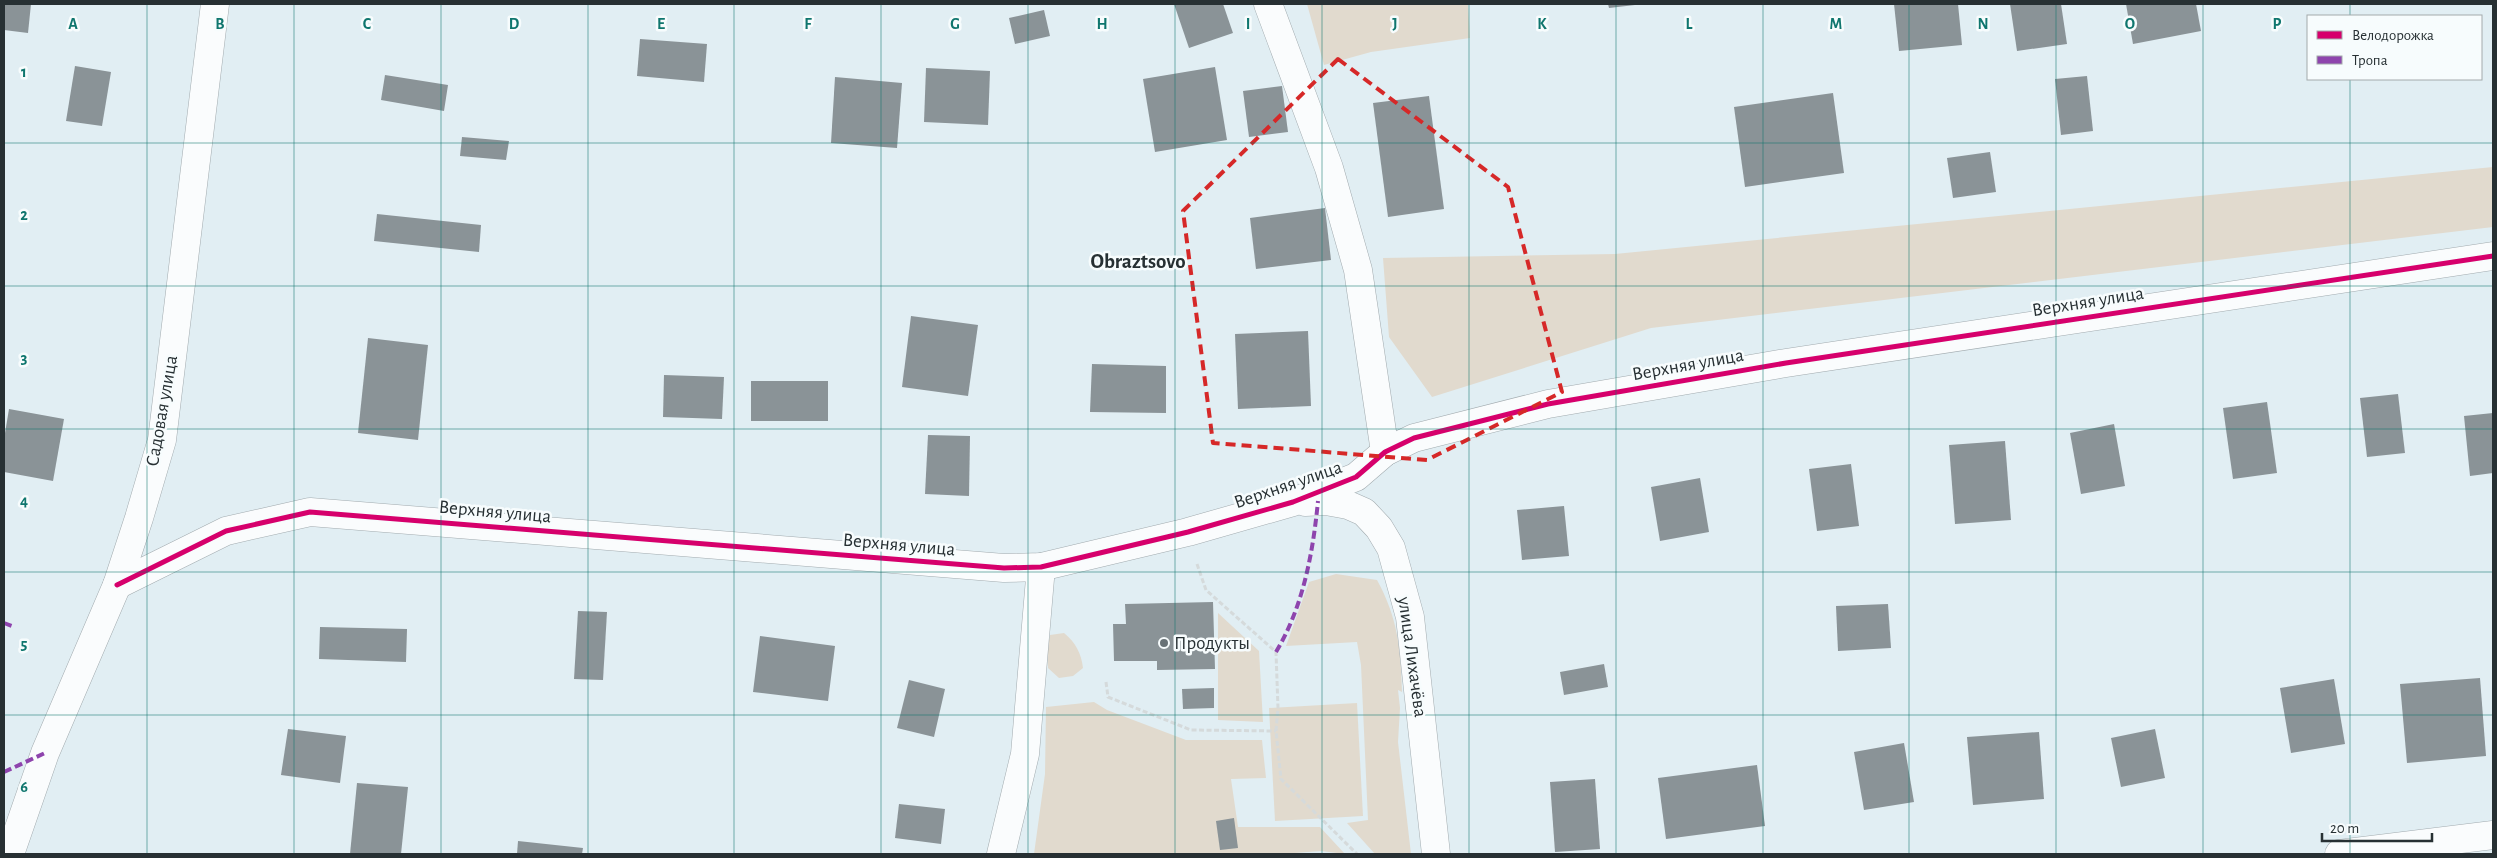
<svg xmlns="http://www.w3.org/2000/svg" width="2497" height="858" viewBox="0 0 2497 858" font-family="'Alegreya Sans',sans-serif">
  <rect width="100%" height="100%" fill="#e1eef3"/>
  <g fill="#e1dace">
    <polygon points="1307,4 1468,4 1470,38 1371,52 1324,65"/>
    <polygon points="2493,167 2493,227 1651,328 1432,397 1389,337 1383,258 1615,254"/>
    <path d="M1336 574 1377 580C1398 618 1401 651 1402 692L1398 690 1400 708 1398 742 1411 854H1375L1347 823 1368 820 1361 665 1357 642 1286 646 1309 582Z"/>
    <polygon points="1218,613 1259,651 1263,722 1218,720"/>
    <path d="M1064 633C1076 643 1081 653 1083 668L1073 676 1059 678 1048 668 1047 652 1050 635Z"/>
    <polygon points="1094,702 1107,710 1186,740 1262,740 1266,778 1231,779 1238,827 1320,827 1345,854 1321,851 1282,854 1034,854 1045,774 1046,707"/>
    <polygon points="1357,703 1363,816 1275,821 1269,708"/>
  </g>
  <g fill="#8a9397">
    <polygon points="4,4 31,4 28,33 4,30"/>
    <polygon points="1174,4 1223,4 1233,33 1189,48"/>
    <polygon points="1608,4 1634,4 1635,5 1609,8"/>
    <polygon points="1894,4 1958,4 1962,45 1899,51"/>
    <polygon points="2010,4 2061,4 2067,44 2017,51"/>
    <polygon points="2126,4 2196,4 2201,31 2133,44"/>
    <polygon points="1044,10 1050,36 1015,44 1009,18"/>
    <polygon points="640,39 707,44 704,82 637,76"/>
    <polygon points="75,66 111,72 102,126 66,121"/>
    <polygon points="1215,67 1227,140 1155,152 1143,79"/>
    <polygon points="926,68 990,71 988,125 924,122"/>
    <polygon points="385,75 448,85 444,111 381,100"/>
    <polygon points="2087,76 2093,131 2061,135 2055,79"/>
    <polygon points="835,77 902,83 897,148 831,143"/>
    <polygon points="1282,86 1288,132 1249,137 1243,91"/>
    <polygon points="1833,93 1844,173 1745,187 1734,107"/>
    <polygon points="1429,96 1444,209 1388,217 1373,103"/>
    <polygon points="462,137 509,141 506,160 460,156"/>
    <polygon points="1990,152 1996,192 1953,198 1947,158"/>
    <polygon points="1325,208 1331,260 1256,269 1250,218"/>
    <polygon points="377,214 481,225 479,252 374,241"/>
    <polygon points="911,316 978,325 968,396 902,387"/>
    <polygon points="1308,331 1311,406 1238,409 1235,334"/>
    <polygon points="368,338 428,345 418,440 358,433"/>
    <polygon points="1092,364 1166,366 1166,413 1090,412"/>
    <polygon points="664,375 724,377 722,419 663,417"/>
    <rect x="751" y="381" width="77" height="40"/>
    <polygon points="2398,394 2405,453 2367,457 2360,398"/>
    <polygon points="2267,402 2277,473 2233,479 2223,408"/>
    <polygon points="9,409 64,419 53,481 4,472 4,439"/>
    <polygon points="2493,413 2493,473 2470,476 2464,416"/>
    <polygon points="2114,424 2125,486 2081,494 2070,433"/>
    <polygon points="928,435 970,436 969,496 925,494"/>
    <polygon points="2005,441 2011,520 1955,524 1949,445"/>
    <polygon points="1851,464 1859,526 1817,531 1809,469"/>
    <polygon points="1700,478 1709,532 1660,541 1651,487"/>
    <polygon points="1564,506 1569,556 1522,560 1517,510"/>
    <polygon points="1213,602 1215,669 1157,670 1157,661 1114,661 1113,624 1126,624 1125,604"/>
    <polygon points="1888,604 1891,648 1838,651 1836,606"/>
    <polygon points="578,611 607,612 603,680 574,679"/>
    <polygon points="320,627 407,629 406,662 319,659"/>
    <polygon points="760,636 835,646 828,701 753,692"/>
    <polygon points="1604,664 1608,687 1564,695 1560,672"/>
    <polygon points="2480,678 2486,756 2407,763 2400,684"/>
    <polygon points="2334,679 2345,744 2291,753 2280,688"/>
    <polygon points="909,680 945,689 934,737 897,728"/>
    <polygon points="1214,688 1214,708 1183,709 1182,689"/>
    <polygon points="288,729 346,736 340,783 281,775"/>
    <polygon points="2155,729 2165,778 2121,787 2111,738"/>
    <polygon points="2039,732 2044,799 1973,805 1967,737"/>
    <polygon points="1904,743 1914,802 1864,810 1854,752"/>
    <polygon points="1757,765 1765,826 1666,839 1658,778"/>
    <polygon points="1595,779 1600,849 1555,852 1550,782"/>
    <polygon points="357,783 408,787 401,854 350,854"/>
    <polygon points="899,804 945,809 941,844 895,838"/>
    <polygon points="1234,818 1238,848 1220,850 1216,821"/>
    <polygon points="518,841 583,848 582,854 517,854"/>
  </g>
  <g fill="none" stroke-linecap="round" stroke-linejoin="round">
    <g stroke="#a2abaf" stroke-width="29">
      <g id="minor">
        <polyline points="1268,4 1329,168 1358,270 1385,452"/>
        <polyline points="1305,502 1326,501 1348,505 1364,512 1379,528 1391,548 1410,617 1436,854"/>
        <polyline points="117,585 226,531 310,512 1004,568 1041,567 1188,532 1293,502 1356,477 1385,452 1414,438 1548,404 1786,363 2493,256"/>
        <polyline points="10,854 45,753 117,585 139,518 162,440 215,4"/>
        <polyline points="1001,854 1025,754 1041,567"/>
        <polyline points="2339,854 2493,835"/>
      </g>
    </g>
    <g stroke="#d5dadb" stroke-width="3" stroke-dasharray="5 2.5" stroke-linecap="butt">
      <polyline points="1197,564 1206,590 1276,652 1278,708 1276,731 1281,779 1357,854"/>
      <polyline points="1106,682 1108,697 1191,730 1276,731"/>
    </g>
    <use href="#minor" stroke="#fafcfd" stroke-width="28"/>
    <g stroke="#8e44ad" stroke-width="4" stroke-dasharray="8 4" stroke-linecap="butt">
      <polyline points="4,623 12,626"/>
      <path d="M1276 652C1303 607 1313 553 1318 501"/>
      <polyline points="4,772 45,753"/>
    </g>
    <g stroke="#f7fcfd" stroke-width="8">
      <polyline id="cycleway" points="117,585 226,531 310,512 1004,568 1041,567 1188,532 1293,502 1356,477 1385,452 1414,438 1548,404 1786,363 2493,256"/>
    </g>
    <use href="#cycleway" stroke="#d6006c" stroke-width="5"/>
  </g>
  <path fill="none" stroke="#d62828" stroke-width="4" stroke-dasharray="10 6" stroke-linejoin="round" d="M1338 59 1508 187 1562 392 1427 460 1213 443 1183 211Z"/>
  <path fill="none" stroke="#0f766e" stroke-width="1" stroke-opacity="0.55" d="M147 4V854M294 4V854M441 4V854M588 4V854M734 4V854M881 4V854M1028 4V854M1175 4V854M1322 4V854M1469 4V854M1616 4V854M1763 4V854M1909 4V854M2056 4V854M2203 4V854M2350 4V16M2350 79V854M4 143H2493M4 286H2493M4 429H2493M4 572H2493M4 715H2493"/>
  <circle fill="#687276" stroke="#f7fcfd" stroke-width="2" cx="1164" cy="643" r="5"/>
  <g text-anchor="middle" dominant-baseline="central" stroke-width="5" stroke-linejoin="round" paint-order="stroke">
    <g font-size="19" fill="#273033" stroke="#f7fcfd">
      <text transform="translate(2088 302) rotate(-9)">Верхняя улица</text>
      <text transform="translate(1688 365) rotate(-10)">Верхняя улица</text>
      <text transform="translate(162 411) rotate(-80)">Садовая улица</text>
      <text transform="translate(1288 485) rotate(-19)">Верхняя улица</text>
      <text transform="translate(495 512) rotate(5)">Верхняя улица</text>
      <text transform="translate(899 545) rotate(5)">Верхняя улица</text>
      <text transform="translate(1412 657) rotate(82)">улица Лихачёва</text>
    </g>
    <g font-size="19" fill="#273033" stroke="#f7fcfd" text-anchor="start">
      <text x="1174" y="643">Продукты</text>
    </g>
    <g font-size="21" font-weight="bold" fill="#273033" stroke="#f7fcfd">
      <text x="1138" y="261">Obraztsovo</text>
    </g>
  </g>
  <g font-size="16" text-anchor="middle" font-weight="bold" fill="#0f766e" stroke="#f7fcfd" stroke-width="5" stroke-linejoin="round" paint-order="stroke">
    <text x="73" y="29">A</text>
    <text x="220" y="29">B</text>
    <text x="367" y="29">C</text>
    <text x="514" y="29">D</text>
    <text x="661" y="29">E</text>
    <text x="808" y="29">F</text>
    <text x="955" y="29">G</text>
    <text x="1102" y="29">H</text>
    <text x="1248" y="29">I</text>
    <text x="1395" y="29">J</text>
    <text x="1542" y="29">K</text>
    <text x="1689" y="29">L</text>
    <text x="1836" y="29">M</text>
    <text x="1983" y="29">N</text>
    <text x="2130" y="29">O</text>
    <text x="2277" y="29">P</text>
    <text x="24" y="77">1</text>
    <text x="24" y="220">2</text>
    <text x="24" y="363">3</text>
    <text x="24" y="506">4</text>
    <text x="24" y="649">5</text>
    <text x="24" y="792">6</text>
  </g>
  <rect width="2497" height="858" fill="none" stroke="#273033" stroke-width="10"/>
  <rect x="2307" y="15" width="175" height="65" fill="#f7fcfd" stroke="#a4aaac"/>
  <rect x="2317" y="31" width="25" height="8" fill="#d6006c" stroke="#a4aaac"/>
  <text x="2352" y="40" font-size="15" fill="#273033">Велодорожка</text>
  <rect x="2317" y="56" width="25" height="8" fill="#8e44ad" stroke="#a4aaac"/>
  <text x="2352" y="65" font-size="15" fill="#273033">Тропа</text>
  <path d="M2322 833v8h110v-8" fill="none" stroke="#273033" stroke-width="2.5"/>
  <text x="2330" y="833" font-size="15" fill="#273033" stroke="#f7fcfd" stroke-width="4" paint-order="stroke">20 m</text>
</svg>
